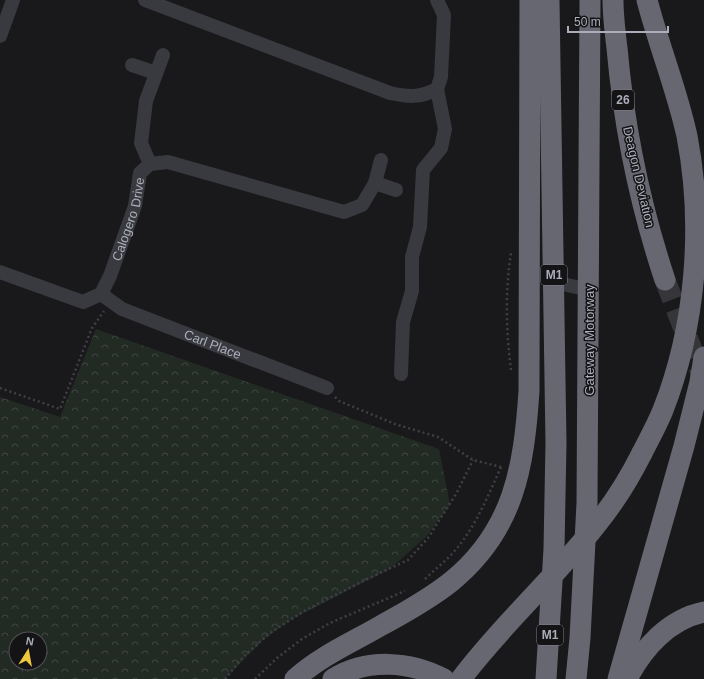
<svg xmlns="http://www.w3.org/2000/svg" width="704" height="679" viewBox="0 0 704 679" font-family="Arial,sans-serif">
  <defs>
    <pattern id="forest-crowns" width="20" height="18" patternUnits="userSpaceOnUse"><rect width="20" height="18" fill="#222a24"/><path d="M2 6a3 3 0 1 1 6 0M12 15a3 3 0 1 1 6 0" fill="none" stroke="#3f4642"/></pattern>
  </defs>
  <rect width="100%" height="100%" fill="#19181a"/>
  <path fill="url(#forest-crowns)" fill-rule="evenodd" d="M96 329 439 449 450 505 426 537 390 569 292 619 263 640 225 679H0V397L60 417ZM16 639H40V663H16Z"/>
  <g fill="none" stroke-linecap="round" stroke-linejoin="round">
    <polyline stroke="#36363a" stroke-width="21" stroke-dasharray="21 10" stroke-linecap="butt" points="665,280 704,381"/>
    <g stroke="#3f4046" stroke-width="2.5" stroke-dasharray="2 3" stroke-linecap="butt">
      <path d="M511 370C506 331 505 291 511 253"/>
      <polyline points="0,388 60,409 92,328 104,311"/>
      <polyline points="335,397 339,401 395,424 438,437 473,460 501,467"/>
      <path d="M425 579C433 571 442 564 450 556 474 531 487 498 501 467"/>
      <polyline points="225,679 244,656 270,633 304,611 367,579 408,560 428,538 456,494 473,460"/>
      <polyline points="255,679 277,658 302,639 330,623 405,591"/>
    </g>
    <g stroke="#393a3f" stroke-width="14">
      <path d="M145 0 390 93C408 97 420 98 437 89L441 77 444 15 437 0"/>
      <polyline points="0,36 13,0"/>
      <polyline points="132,65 156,73"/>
      <polyline points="150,164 141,143 146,101 163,55"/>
      <polyline points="375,183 396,190"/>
      <path id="s1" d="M0 272 83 302 101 294 110 276 135 206 140 173 150 164 168 162 344 212 362 205 375 183 381 160"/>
      <polyline points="554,282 589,290"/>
      <path id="s2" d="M101 294 122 309 327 388"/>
      <polyline points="401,374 403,322 412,291 412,257 420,227 423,170 441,148 445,129 437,89"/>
    </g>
    <g stroke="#666770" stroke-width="21">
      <path d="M613 0C613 16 615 32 617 48 624 127 640 205 665 280"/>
      <path d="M642 453C649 439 657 425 663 410 696 326 704 225 687 136 677 90 659 46 647 0"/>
      <path d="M295 679C320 656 353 642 382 625 406 612 431 598 452 581 514 530 524 467 529 391L530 0"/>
      <path d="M333 679C367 658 410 661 444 679"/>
      <polyline points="546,679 554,549 556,443 549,0"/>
      <polyline points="576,679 580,638 587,503 590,0"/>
      <polyline points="618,679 684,446 700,382 704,357"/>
      <path d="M627 679C643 648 669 619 704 612"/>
    </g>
    <path stroke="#666770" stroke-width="21" d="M461 679C502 624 554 579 596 525 614 503 629 479 642 453"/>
  </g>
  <g text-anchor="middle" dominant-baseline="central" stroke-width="3" stroke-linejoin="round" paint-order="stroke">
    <g fill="#141315" stroke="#7e8088" stroke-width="1">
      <rect x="612" y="90" width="22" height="20" rx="3"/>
      <rect x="541" y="265" width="26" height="20" rx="3"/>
      <rect x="537" y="625" width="26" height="20" rx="3"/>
    </g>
    <g font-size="12" font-weight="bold" fill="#abaeba">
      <text x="623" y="100">26</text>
      <text x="554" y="275">M1</text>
      <text x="550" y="635">M1</text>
    </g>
    <g font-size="13" fill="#abaeba" stroke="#141315">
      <text transform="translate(639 177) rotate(77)">Deagon Deviation</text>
      <text stroke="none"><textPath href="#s1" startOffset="188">Calogero Drive</textPath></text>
      <text transform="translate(589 340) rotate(-90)">Gateway Motorway</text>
      <text stroke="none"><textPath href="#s2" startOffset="123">Carl Place</textPath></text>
    </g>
  </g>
  <g transform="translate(28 651) rotate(11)"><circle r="19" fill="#141315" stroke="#505157"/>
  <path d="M0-3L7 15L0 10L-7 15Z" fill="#edc83d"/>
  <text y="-6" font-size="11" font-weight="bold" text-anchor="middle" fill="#abaeba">N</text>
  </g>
  <path d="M568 26v6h100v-6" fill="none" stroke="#abaeba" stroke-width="2"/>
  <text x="574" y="26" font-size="12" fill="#abaeba" stroke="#141315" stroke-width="3" paint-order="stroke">50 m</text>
</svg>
